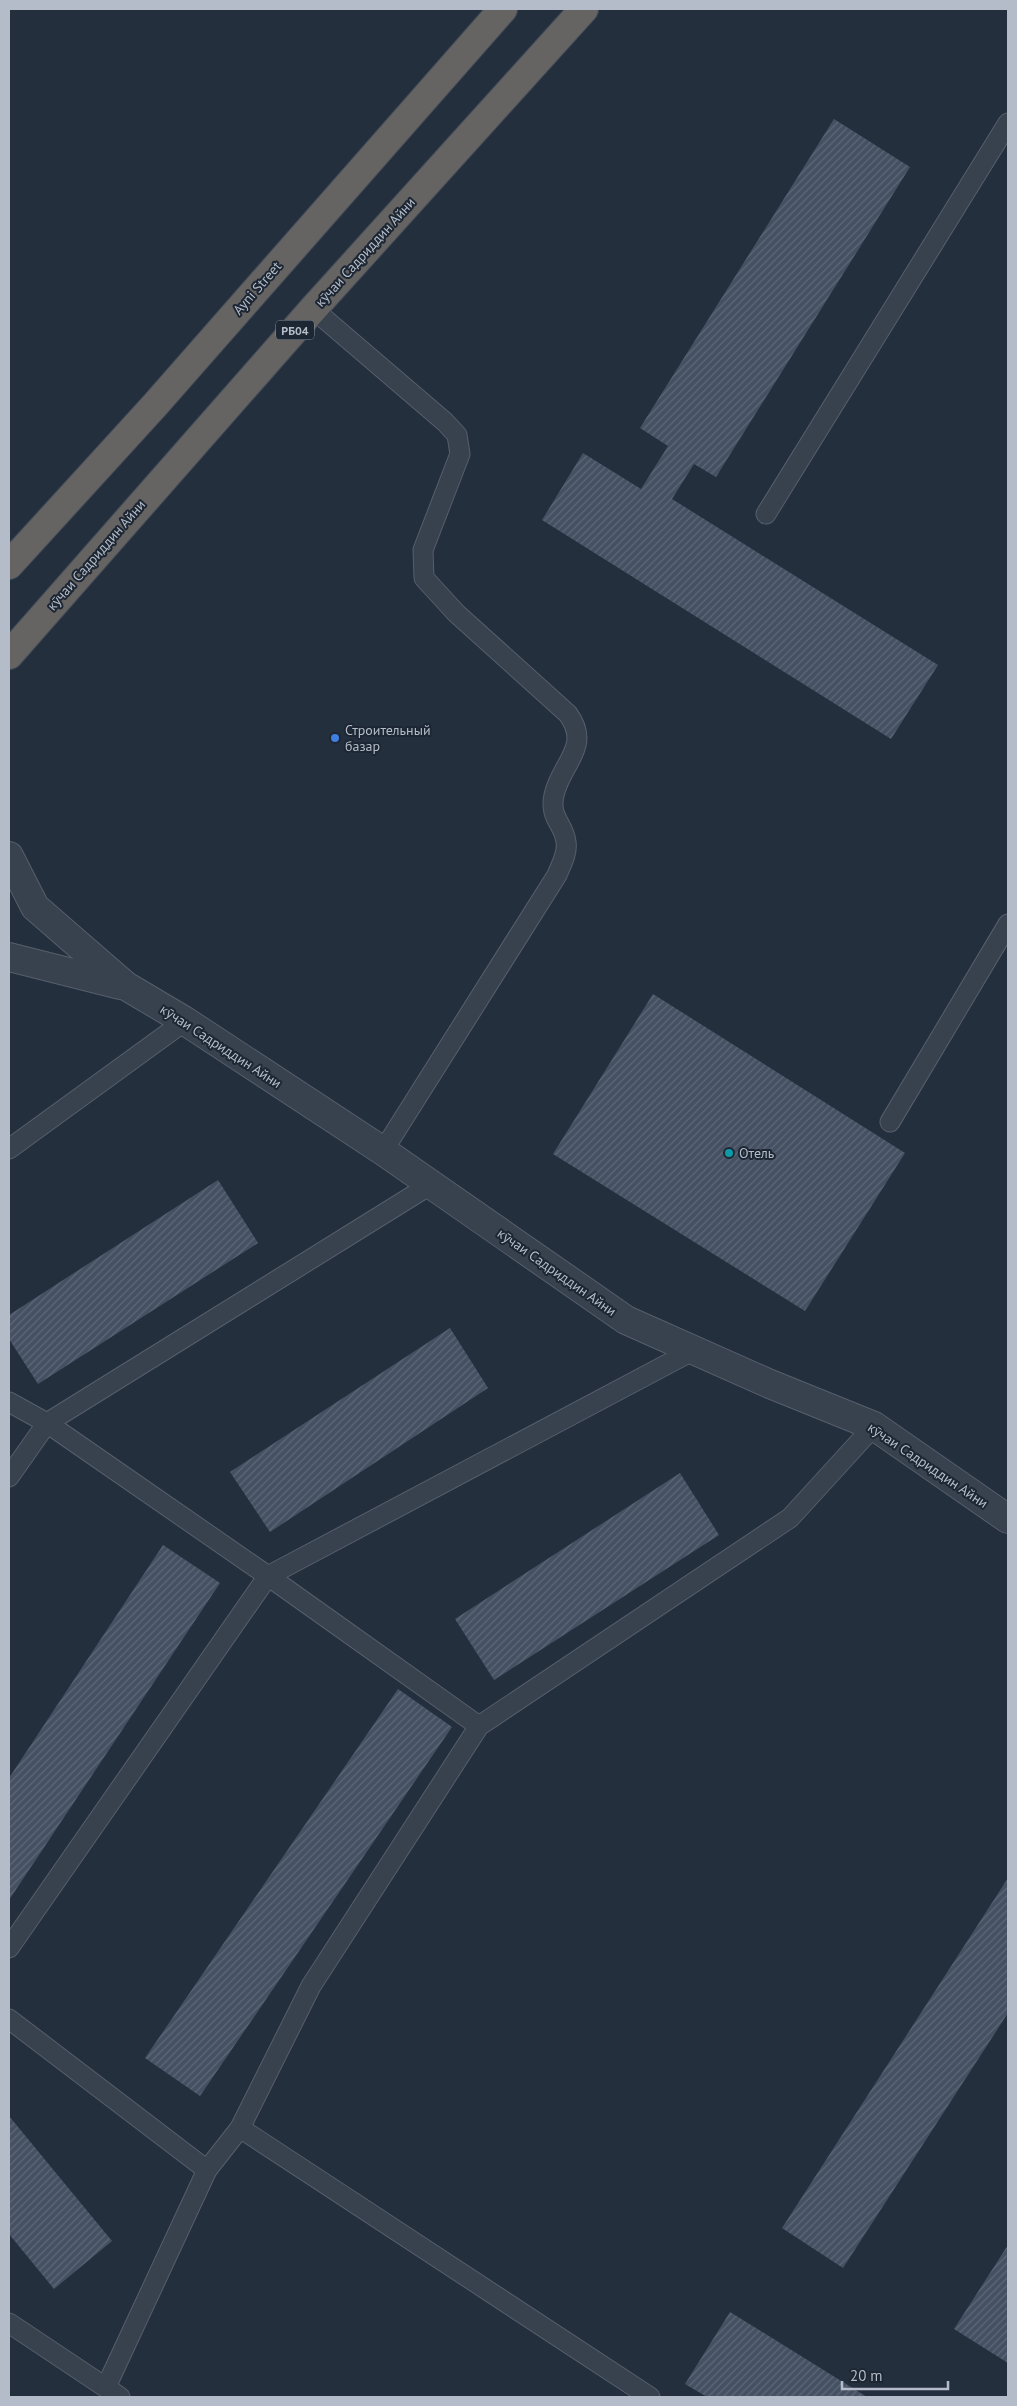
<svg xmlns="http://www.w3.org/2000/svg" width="1017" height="2406" viewBox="0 0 1017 2406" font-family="'PT Sans',sans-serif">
  <defs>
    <pattern id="building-hatch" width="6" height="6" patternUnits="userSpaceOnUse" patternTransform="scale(1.25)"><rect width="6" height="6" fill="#455162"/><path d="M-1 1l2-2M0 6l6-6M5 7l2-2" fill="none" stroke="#5d6877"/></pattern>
  </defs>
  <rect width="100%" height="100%" fill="#242f3e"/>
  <g fill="url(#building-hatch)">
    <polygon points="834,119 910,167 716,477 694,464 672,499 938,665 891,739 542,520 583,453 641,489 668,446 640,428"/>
    <polygon points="653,994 905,1153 805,1311 553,1154"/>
    <polygon points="218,1180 258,1243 38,1384 9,1339 9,1315"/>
    <polygon points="450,1328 488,1388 270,1532 230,1472"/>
    <polygon points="680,1473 719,1535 494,1680 455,1619"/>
    <polygon points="163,1545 220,1583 9,1900 9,1778"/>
    <polygon points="398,1689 452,1727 200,2096 145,2058"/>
    <polygon points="1008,1878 1008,2013 843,2268 782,2228"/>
    <polygon points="9,2116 112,2241 54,2289 9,2234"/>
    <polygon points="1008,2245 1008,2363 954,2329"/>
    <polygon points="730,2312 867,2397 707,2397 685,2384"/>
  </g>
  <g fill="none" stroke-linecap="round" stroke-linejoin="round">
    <g stroke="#565f6c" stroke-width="21">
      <g id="service">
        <path d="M313 309 445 422 457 435 460 454 423 550 424 578 456 613 568 714C592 747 561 763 554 795 549 819 564 823 566 842 568 853 561 865 557 875L383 1151"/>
        <polyline points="766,514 1008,123"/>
        <polyline points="890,1122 1008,924"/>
        <polyline points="9,1149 185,1021"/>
        <polyline points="9,1402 47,1423 268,1576 479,1726"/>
        <polyline points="9,1477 47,1423 430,1185"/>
        <polyline points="9,1948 268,1576 694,1350"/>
        <polyline points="9,2019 207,2170"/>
        <polyline points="240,2128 650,2397"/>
        <polyline points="9,2323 120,2397"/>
        <polyline points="106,2387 207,2170 240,2128 311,1986 479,1726 790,1518 874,1426"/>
      </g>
    </g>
    <g stroke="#565f6c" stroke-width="30">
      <g id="minor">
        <polyline points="9,856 35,907 126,986 185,1021 383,1151 626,1320 770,1384 874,1426 1008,1519"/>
        <polyline points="9,957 120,985"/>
      </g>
    </g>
    <g stroke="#434c59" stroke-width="30">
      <g id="trunk">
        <polyline points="9,565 155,405 503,9"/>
        <polyline points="9,655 313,309 584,9"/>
      </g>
    </g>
    <use href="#service" stroke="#38414e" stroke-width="19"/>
    <use href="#minor" stroke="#38414e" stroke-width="28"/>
    <use href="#trunk" stroke="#656462" stroke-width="28"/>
  </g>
  <circle fill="#3f7fe0" stroke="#1d2633" stroke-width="2" cx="335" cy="738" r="5"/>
  <circle fill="#0f9aa8" stroke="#1d2633" stroke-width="2" cx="729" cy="1153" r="5"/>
  <g text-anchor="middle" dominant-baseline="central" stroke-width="4" stroke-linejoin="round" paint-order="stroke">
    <rect fill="#1d2633" stroke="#878f9c" stroke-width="1" x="276" y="320.5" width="38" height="19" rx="4"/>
    <g font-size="12" font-weight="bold" fill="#b4bcc9">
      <text x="295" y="330">РБ04</text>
    </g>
    <g font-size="14" fill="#b4bcc9" stroke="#1d2633">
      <text transform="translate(365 252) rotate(-48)">кӯчаи Садриддин Айни</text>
      <text transform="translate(257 288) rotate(-49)">Ayni Street</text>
      <text transform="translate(96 555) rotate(-49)">кӯчаи Садриддин Айни</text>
      <text transform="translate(221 1046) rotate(33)">кӯчаи Садриддин Айни</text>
      <text transform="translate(557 1272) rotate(35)">кӯчаи Садриддин Айни</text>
      <text transform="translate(928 1465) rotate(34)">кӯчаи Садриддин Айни</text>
    </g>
    <g font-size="14" fill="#b4bcc9" stroke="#1d2633" text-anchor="start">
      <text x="345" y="730">Строительный<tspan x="345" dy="16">базар</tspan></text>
      <text x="739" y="1153">Отель</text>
    </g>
  </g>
  <rect width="1017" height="2406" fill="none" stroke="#b4bcc9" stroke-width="20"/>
  <path d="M842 2381v8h106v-8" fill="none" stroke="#b4bcc9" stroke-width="2.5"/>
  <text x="850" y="2381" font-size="15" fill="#b4bcc9" stroke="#1d2633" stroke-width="4" paint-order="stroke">20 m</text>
</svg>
